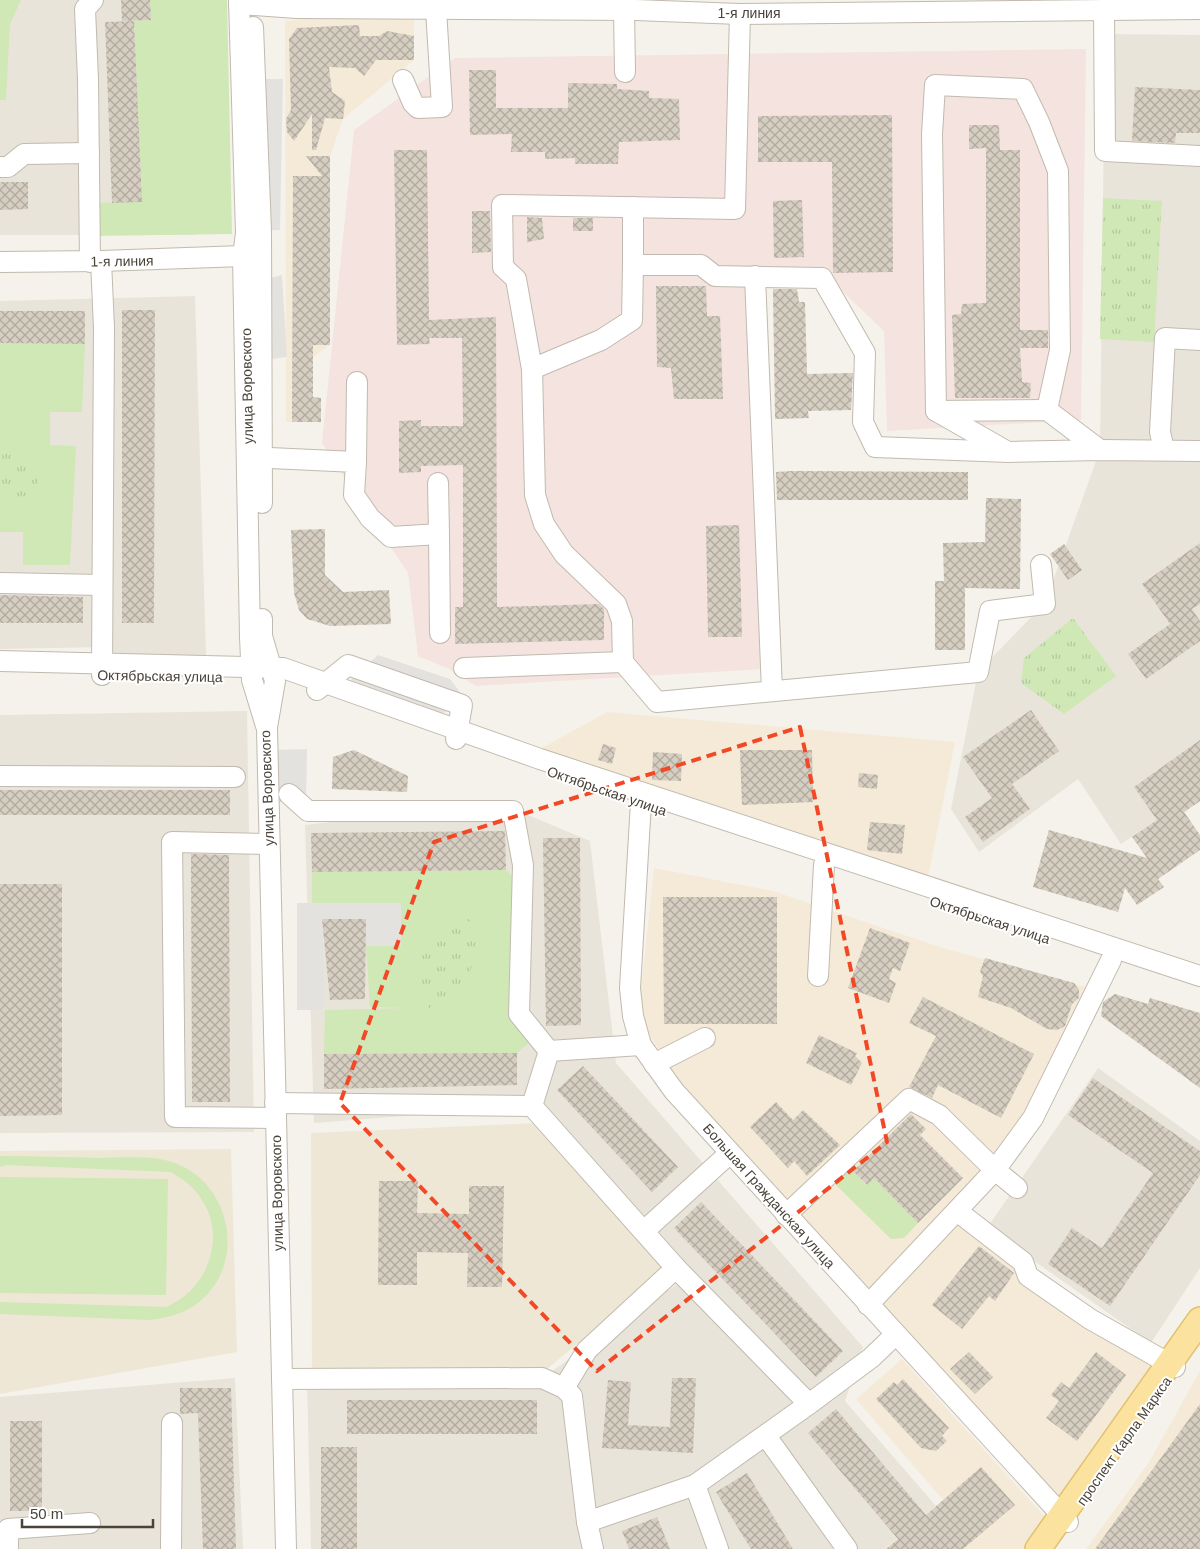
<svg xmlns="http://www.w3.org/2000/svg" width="1200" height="1549" viewBox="0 0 1200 1549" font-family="Helvetica,sans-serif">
  <defs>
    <pattern id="park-tufts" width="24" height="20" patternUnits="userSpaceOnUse" patternTransform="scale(1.25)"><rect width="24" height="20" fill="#d0e7b6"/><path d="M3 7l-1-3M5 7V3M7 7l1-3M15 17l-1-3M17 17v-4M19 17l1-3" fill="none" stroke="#b4c79d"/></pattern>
    <pattern id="building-cross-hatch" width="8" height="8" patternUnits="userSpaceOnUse" patternTransform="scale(1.25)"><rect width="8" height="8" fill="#d6cec1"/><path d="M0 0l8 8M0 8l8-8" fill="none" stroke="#b0a99e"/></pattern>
  </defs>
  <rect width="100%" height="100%" fill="#f5f2eb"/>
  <g fill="#e9e4da">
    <polygon points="0,0 186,0 194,235 0,235"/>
    <polygon points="1105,34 1200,35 1200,801 1162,828 1157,820 1121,844 1078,779 979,852 951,809 978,672 1045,603 1100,450"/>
    <polygon points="195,296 206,655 115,656 107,647 0,649 0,301"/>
    <polygon points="247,711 254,1132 0,1133 0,715"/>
    <polygon points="497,802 590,841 616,1063 863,1347 845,1401 936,1506 886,1549 311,1549 307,1379 542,1378 686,1278 532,1106 314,1123 305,825"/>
    <polygon points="1098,1068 1200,1141 1200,1268 1151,1343 987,1228"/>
    <polygon points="235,1378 243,1549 0,1549 0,1397"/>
  </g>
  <g fill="#f5ead8">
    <polygon points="414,8 414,60 343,119 330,156 330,345 313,357 313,397 321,398 321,422 286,422 285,21"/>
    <polygon points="607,712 955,742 927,882 533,753"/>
    <polygon points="654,868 773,891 943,948 1090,988 1028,1112 952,1205 1160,1369 1082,1485 1057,1498 689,1097 638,1016"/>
    <polygon points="902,1359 1045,1517 1023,1549 884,1549 943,1500 856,1399"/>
    <polygon points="1200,1371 1200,1549 1086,1549 1148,1464"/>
  </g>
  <g fill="#eee7d6">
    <polygon points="539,1123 665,1271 541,1374 312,1375 311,1133"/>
    <polygon points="231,1149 237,1352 0,1394 0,1151"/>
  </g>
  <polygon fill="#f5e3e0" points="1086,49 1081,420 887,431 884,331 841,290 766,286 782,668 476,686 449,669 418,656 408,573 322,443 354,130 455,58"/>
  <g fill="#d0e7b6">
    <polygon points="0,0 21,0 10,24 6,100 0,100"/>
    <polygon points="150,0 227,0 232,234 90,236 90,203 142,202 134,21 151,20"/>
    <polygon points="0,343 85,344 82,412 50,412 50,445 76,446 70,565 23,565 23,532 0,532"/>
    <polygon points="506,870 522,885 519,1014 537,1036 517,1053 324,1054 325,1010 408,1008 370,1007 366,946 401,946 401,903 312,903 312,872"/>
    <path d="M0 1156C33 1156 66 1157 99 1158 126 1158 157 1154 182 1166 235 1192 245 1270 195 1305 181 1315 165 1318 149 1320L0 1314V1302L166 1307C208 1290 228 1235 200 1197 193 1186 182 1179 171 1172L7 1165 0 1167Z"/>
    <polygon points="848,1165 866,1185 874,1178 918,1223 904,1238 891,1239 833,1182"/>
    <polygon points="0,1177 168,1179 166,1295 0,1293"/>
  </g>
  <g fill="url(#park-tufts)">
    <polygon points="1103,198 1162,201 1154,342 1100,339"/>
    <polygon points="0,441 38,461 36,499 22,499 0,484"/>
    <polygon points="1073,618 1116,676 1064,714 1021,683 1024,658"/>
    <polygon points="470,919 480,941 462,997 444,1012 429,1008 419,981 421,958 428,946 449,922"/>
  </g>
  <g fill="#e4e2df">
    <polygon points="251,79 283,79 280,230 261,231"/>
    <polygon points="282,275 287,357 255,361 246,284"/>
    <polygon points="378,655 450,679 460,692 454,708 436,716 350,681"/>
    <polygon points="307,749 306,802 275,802 275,750"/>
    <polygon points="297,903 401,903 401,946 366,946 322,920 325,1000 322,1010 297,1010"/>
  </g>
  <g fill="url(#building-cross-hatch)">
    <polygon points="121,0 150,0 151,20 122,21"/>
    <polygon points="134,21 142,202 112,203 105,22"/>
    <polygon points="359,25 360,36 379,36 387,31 414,36 414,60 376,60 364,76 355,68 329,67 332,92 345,101 343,119 325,118 316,150 312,150 312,114 294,141 287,132 286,119 291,110 289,39 297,28"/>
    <polygon points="469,70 496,70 496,108 568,108 568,83 617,84 617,89 649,91 649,98 679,99 680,140 619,142 618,164 575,164 575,158 545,159 545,152 511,152 512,134 470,135"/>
    <polygon points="1135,87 1200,90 1200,133 1176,133 1175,143 1132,141"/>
    <polygon points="892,115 893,272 833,273 832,162 758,162 758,116"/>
    <polygon points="969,125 999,125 1000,150 1020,150 1020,330 1048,330 1048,348 1020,348 1022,382 1031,383 1030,398 955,398 952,315 961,314 962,304 986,303 986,148 969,149"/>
    <polygon points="394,150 427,150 429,320 496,317 497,607 599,604 604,609 604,640 455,644 455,607 463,607 463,465 421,466 421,472 399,473 399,421 421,420 421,426 463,426 462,338 429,338 430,344 397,345"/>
    <polygon points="306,156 330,156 330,345 313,345 313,397 321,398 321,422 292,422 293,176 322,176"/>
    <polygon points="0,182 28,182 28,209 0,210"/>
    <polygon points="802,200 804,257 774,258 773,201"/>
    <polygon points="472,211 490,211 491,252 472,253"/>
    <polygon points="527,217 542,218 544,239 527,242"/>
    <rect x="573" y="218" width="20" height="13"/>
    <polygon points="656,286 706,286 707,316 720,316 723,399 674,399 671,368 657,367"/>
    <polygon points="773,289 797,289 799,302 805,302 807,374 853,373 851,410 808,411 809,418 775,419"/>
    <polygon points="122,310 155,310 154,623 122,623"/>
    <polygon points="0,311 85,311 85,344 0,343"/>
    <polygon points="792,471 968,472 968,500 777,500 776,472"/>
    <polygon points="986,498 1021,499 1020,589 965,588 965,650 935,650 935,581 944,581 943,543 985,542"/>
    <polygon points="739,525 742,637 708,637 706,526"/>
    <polygon points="325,529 325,575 343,592 389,590 391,624 330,626 307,619 299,610 294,593 291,530"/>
    <polygon points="1200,543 1200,604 1192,609 1200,621 1200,641 1146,679 1128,654 1170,624 1142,584"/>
    <polygon points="1064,544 1082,570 1068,580 1050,554"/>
    <polygon points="0,595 83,597 83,623 0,623"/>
    <polygon points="1031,710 1059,751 1012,784 1030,809 983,842 965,817 992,798 963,757"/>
    <polygon points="1200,740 1200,801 1184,812 1200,835 1200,850 1158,879 1164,887 1137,905 1125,888 1118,912 1033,887 1049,830 1147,858 1132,837 1157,820 1134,787"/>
    <polygon points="603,744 616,748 612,764 598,760"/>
    <polygon points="354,750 408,776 407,792 332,789 333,757"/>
    <polygon points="740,750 812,750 813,802 742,805"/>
    <polygon points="653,752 682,754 681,781 652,780"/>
    <polygon points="859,773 878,775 877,789 858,787"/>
    <rect x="0" y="790" width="230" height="25"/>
    <polygon points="870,822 905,825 902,854 867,850"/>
    <polygon points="505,831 506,870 312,872 311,833"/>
    <polygon points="543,838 580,838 581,1025 546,1026"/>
    <polygon points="191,854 229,855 230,1102 192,1102"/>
    <polygon points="0,884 62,884 62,1115 0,1116"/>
    <polygon points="663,897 777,897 777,1024 664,1024"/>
    <polygon points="322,919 366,919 365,999 330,1000"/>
    <polygon points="870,928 910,943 900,971 893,968 889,979 896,983 889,1003 848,988"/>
    <polygon points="985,958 1074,983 1079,990 1079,998 1072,1004 1065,1026 1057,1030 1047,1029 1011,1008 978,997 983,976 980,972"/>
    <polygon points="1115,994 1148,1004 1150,998 1200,1013 1200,1088 1101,1016 1103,1002"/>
    <polygon points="923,997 1034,1054 1001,1118 938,1085 932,1098 909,1087 936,1036 909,1023"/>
    <polygon points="819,1035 857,1053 855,1056 862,1063 851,1085 806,1063"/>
    <polygon points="517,1053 517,1085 324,1089 324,1054"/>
    <polygon points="583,1066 678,1167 652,1192 557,1090"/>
    <polygon points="1093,1078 1200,1151 1200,1175 1110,1306 1048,1264 1072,1228 1102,1248 1153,1173 1068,1115"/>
    <polygon points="776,1102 793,1120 803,1110 840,1145 807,1176 794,1161 788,1168 750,1127"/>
    <polygon points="911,1114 926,1129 920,1135 963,1178 918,1223 874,1178 867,1185 853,1171"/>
    <polygon points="379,1181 418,1181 417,1213 469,1214 469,1186 504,1186 502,1287 467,1287 468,1253 417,1252 417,1285 378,1285"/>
    <polygon points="701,1202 843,1351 816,1377 674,1228"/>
    <polygon points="979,1246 1014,1273 995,1301 989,1296 962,1329 932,1305"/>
    <polygon points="969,1352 993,1377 975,1394 950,1369"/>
    <polygon points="1096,1352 1126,1375 1077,1441 1046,1418 1059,1401 1051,1395 1061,1382 1069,1388"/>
    <polygon points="672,1378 696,1378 693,1453 602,1448 608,1380 631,1382 628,1425 670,1427"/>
    <polygon points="903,1379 949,1428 942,1436 947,1441 936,1451 921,1448 876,1399 894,1382 897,1385"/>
    <polygon points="180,1388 231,1388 236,1549 203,1549 198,1413 180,1414"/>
    <rect x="347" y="1400" width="190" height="34"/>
    <polygon points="1200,1404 1200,1549 1095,1549"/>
    <polygon points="836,1409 926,1515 981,1467 1015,1505 963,1549 886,1549 898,1539 808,1433"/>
    <rect x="10" y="1421" width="32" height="90"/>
    <rect x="321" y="1447" width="36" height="102"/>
    <polygon points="747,1473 793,1549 751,1549 716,1492"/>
    <polygon points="657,1517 670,1549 629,1549 622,1531"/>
  </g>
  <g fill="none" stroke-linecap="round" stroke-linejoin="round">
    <g stroke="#c1baae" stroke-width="22">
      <g id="minor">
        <polyline points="239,0 246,233 243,256 250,637 252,680 267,729 286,1549"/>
        <polyline points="239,4 297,8 635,10 740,14 1200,9"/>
        <polyline points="1104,9 1105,151 1200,156"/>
        <polyline points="624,10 625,72"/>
        <polyline points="253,27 261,231 262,503"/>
        <polyline points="403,80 413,103 418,108 442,107 436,9"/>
        <polyline points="0,167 8,167 24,154 89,153"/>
        <polyline points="633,207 633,265"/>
        <polyline points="101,261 104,328 102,675"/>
        <polyline points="0,262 101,261 243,256"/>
        <polyline points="90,262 88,80 85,9 93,0"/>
        <polyline points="755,276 772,691"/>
        <polyline points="532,369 601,340 632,320 633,265 701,265 715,276 822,278 865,353 863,422 875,447 1009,452 1100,450 1200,451"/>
        <polyline points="936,411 932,134 935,85 1023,89 1039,122 1058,171 1060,350 1047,410"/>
        <polyline points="936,411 1047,410 1100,450"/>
        <polyline points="938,412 1006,451"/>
        <polyline points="1164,450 1160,432 1165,338 1200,340"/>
        <polyline points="249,457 356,462 354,495 370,518 391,537 439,534 438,483"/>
        <polyline points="356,462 357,382"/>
        <polyline points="439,534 440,633"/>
        <polyline points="0,583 102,585"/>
        <polyline points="262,619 262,636 275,681 267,727"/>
        <polyline points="0,661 283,668 540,759 1200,976"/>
        <polyline points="623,662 657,702 978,672 990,611 1045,604 1041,565"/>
        <polyline points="464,668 623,662 622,621 616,604 564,554 544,524 535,495 532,369 516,279 503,267 502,205 735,209 740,14"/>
        <polyline points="317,690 348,665 462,705 456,739"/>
        <polyline points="0,776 235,777"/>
        <polyline points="289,794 308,811 513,811 523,865 519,1014 549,1051 641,1045"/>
        <polyline points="641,802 630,988 633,1016 641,1045 674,1091 1068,1522"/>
        <polyline points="269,844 172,842 175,1117 275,1118"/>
        <polyline points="818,976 824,865"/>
        <polyline points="654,1064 705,1038"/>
        <polyline points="275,1103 532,1106 676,1268 809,1404"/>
        <polyline points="532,1106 549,1051"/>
        <polyline points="1017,1188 995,1170 1033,1118 1111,960"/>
        <polyline points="957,1211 1023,1262 1028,1276 1090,1319 1175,1367"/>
        <polyline points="786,1215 909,1099 939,1115 995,1170 868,1305"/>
        <polyline points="644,1231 730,1153"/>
        <polyline points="282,1379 542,1378 564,1388 572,1396 587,1522 593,1549"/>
        <polyline points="564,1388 587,1350 676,1268"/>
        <polyline points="766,1436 847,1549"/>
        <polyline points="695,1485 718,1549"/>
        <polyline points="587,1522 695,1485 809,1404 871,1358 895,1335"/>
        <polyline points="8,1549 8,1529 90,1523"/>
        <polyline points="171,1549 172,1423"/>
      </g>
    </g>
    <g stroke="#e1c16e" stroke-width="28">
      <polyline id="major" points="1038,1549 1200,1320"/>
    </g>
    <use href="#minor" stroke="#fff" stroke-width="20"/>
    <use href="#major" stroke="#fbe29f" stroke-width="25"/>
  </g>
  <path fill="none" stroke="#f34825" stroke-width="4" stroke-dasharray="10 6" stroke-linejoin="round" d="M800 727 887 1142 597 1371 340 1103 434 842Z"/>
  <g text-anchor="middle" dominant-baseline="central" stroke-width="4" stroke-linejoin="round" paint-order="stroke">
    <g font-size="14" fill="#494339" stroke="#fff">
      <text x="749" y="13">1-я линия</text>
      <text transform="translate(122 261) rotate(-1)">1-я линия</text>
      <text transform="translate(247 386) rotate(-91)">улица Воровского</text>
      <text transform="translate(160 676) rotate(1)">Октябрьская улица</text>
      <text transform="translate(267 788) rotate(-92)">улица Воровского</text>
      <text transform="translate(607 791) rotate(19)">Октябрьская улица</text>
      <text transform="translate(990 920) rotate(18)">Октябрьская улица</text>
      <text transform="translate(277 1193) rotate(-91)">улица Воровского</text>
      <text transform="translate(769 1196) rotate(48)">Большая Гражданская улица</text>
      <text transform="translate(1124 1441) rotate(-55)">проспект Карла Маркса</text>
    </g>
  </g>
  <path d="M22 1519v8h131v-8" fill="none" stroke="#494339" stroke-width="2.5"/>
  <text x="30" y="1519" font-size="15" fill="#494339" stroke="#ffffff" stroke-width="4" paint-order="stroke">50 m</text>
</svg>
